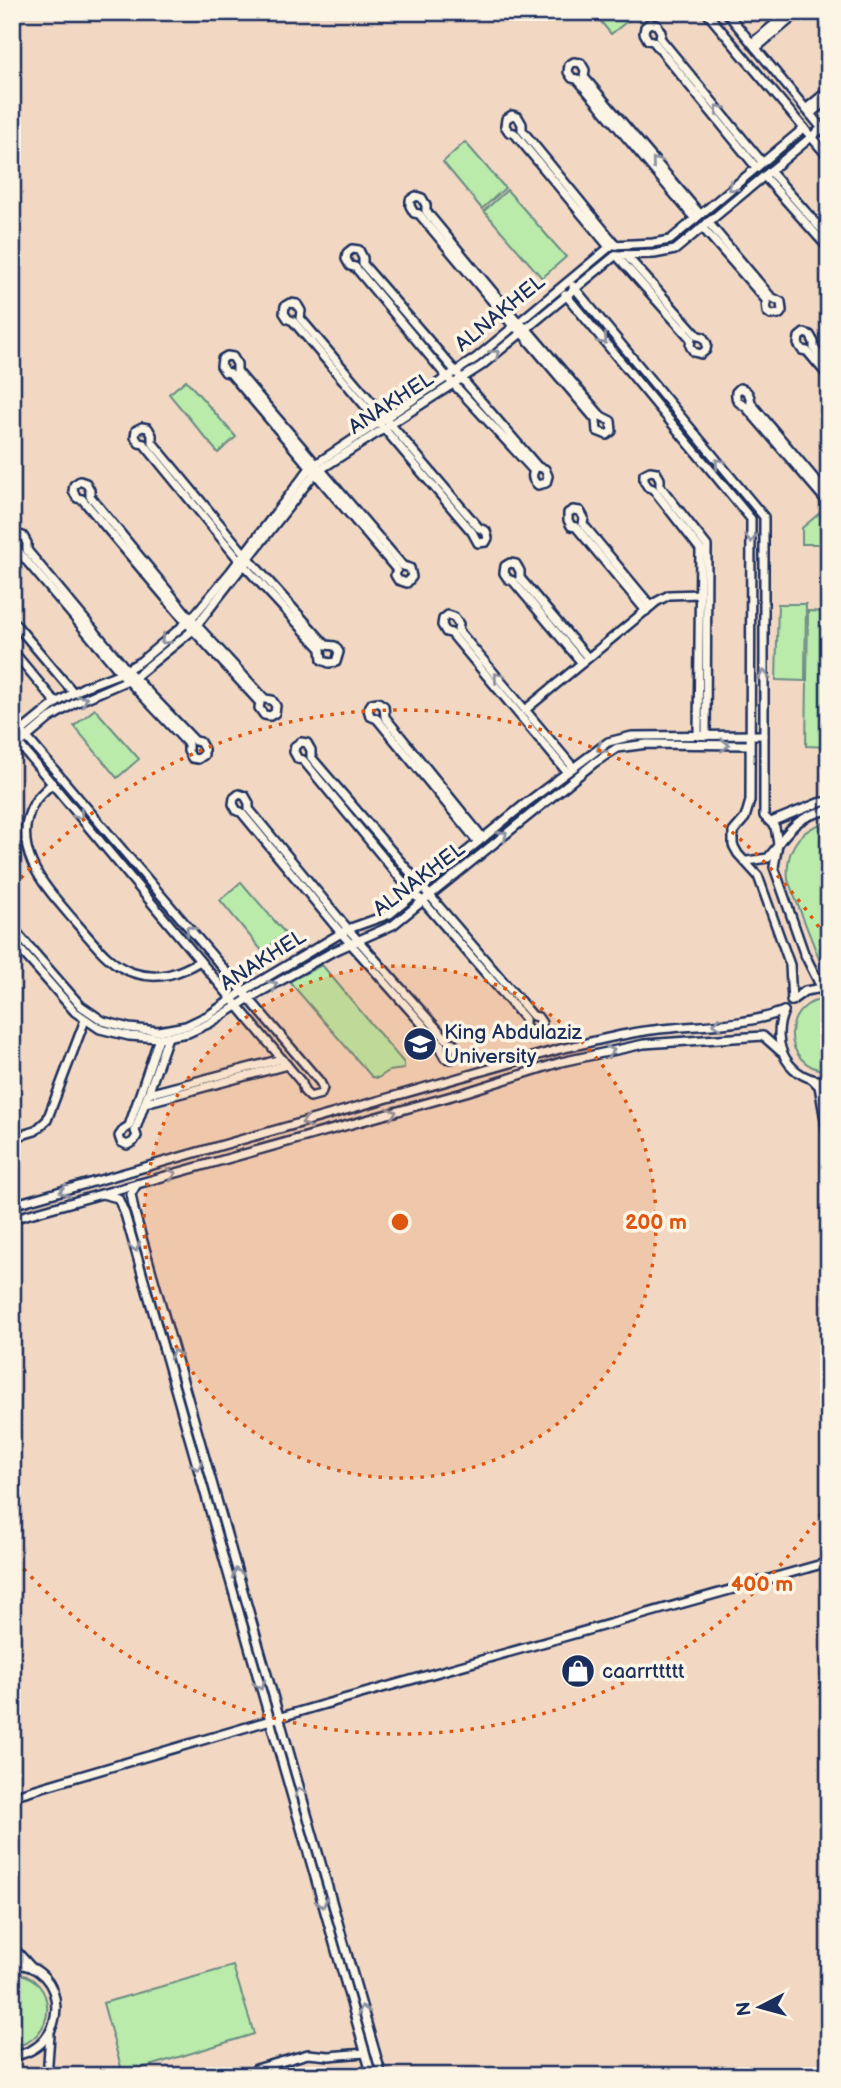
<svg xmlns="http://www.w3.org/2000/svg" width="841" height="2088" viewBox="0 0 841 2088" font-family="'Balsamiq Sans',sans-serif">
  <rect width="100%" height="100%" fill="#f7e8d5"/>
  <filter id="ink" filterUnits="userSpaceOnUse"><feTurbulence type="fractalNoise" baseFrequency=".0143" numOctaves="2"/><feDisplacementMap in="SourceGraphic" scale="14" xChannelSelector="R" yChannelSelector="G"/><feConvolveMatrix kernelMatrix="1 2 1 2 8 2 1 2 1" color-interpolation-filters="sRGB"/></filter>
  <g filter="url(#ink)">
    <rect fill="#f2d8c2" x="12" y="12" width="817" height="2064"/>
    <g fill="#baebab" stroke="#6a8d84" stroke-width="2">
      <polygon points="593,12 632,12 634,16 611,34"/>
      <polygon points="465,142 505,188 482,209 443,162"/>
      <polygon points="507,190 566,257 542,278 484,211"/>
      <polygon points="186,380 236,437 218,453 169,394"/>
      <polygon points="822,511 829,516 829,544 802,544 802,528"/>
      <polygon points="778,604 806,604 805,681 776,680"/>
      <polygon points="808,611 829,612 829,747 806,746"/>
      <polygon points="95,709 139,759 117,778 74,726"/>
      <path d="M829 822V967L820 961 788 880C785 850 799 828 829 822Z"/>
      <polygon points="241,882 285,933 263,952 220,900"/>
      <polygon points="322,965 404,1063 404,1069 389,1071 378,1078 372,1077 289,981"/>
      <path d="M829 999V1071C779 1068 780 999 829 999Z"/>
      <polygon points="233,1966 254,2034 123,2074 103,2003"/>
      <path d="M12 1972C59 1977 59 2040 12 2047Z"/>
    </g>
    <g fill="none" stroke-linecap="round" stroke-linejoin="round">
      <g stroke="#1b2f5e" stroke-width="12">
        <g id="minor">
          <polyline points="706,12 829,158"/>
          <polyline points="726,12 829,137"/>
          <polyline points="752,43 789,12"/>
          <polyline points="756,48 799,12"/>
          <polyline points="806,109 829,90"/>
          <polyline points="810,114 829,98"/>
          <polyline points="756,167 653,41 648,40 644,33 645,27 650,23 657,25 661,32 660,38 762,162"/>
          <polyline points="770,171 829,238"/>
          <polyline points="764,176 829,249"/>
          <polygon points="416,196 422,198 426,205 426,211 518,322 526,328 601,416 611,421 612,431 607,435 597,431 596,420 521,332 513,326 419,214 414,213 410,206 410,200"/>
          <polyline points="695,219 577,79 572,78 568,72 569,65 574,62 581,63 585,70 584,77 700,214"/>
          <polyline points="702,227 766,300 767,312 771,315 780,314 782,311 781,302 771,297 708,222"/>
          <polyline points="609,247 514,133 509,132 505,126 506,119 512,115 518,117 522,124 522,130 616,245"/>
          <path d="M352 249 359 250 363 258V264L538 467 545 469 548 476 546 483 538 485C533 481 531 477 534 471L447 377 355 267 350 266 346 259 347 253Z"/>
          <polyline points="616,255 691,339 690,346 694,352 701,354 706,350 707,344 703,337 698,336 626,255"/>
          <polyline points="573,286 764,517 764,816 775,827 778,844 774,867 804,953 821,987"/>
          <polyline points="565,294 751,519 750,801 745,818 733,832 733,845 738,854 758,876 790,965 792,1001"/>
          <polygon points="290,303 297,304 301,311 300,318 479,528 486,531 488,538 486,542 478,543 472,532 293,321 288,319 284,313 285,306"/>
          <polygon points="227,356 233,357 237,364 237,371 403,566 410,568 412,577 407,583 398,580 395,575 397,570 230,373 225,372 221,366 222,359"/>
          <polyline points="829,367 814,348 814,342 810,335 804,333 799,337 798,344 802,350 807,351 829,377"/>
          <polygon points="142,427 148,428 152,435 152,442 248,558 326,645 335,646 339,652 336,662 329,663 322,660 321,649 239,560 144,444 139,443 135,437 136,430"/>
          <polygon points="80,481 86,483 90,490 90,496 191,619 265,699 272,700 276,706 275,713 270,716 264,715 259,708 260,703 193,630 82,499 77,498 73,491 74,485"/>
          <path d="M829 496 751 403C750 395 748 390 740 388L736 392C735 400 738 403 745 406L829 504"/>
          <polyline points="12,538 17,535 23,536 27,543 27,550 127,670 195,741 200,742 204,749 204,755 198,759 192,758 188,751 188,744 121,673 19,552 14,551 12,548"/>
          <polyline points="646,611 576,527 571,526 568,520 568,513 573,510 580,511 584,518 583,524 651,606"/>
          <polyline points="12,620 73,692"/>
          <polyline points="12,650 56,703"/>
          <polyline points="582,663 513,581 508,579 504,573 505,566 510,563 516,564 520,571 520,578 588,658"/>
          <polyline points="525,710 656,602 669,595 700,594"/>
          <polyline points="12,720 320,1082 323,1088 321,1094 310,1097 304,1091 302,1083 19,744"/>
          <polyline points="698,736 700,549 653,489 648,487 644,481 644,474 650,471 656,472 660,479 660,486 707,546 706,736"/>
          <polyline points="12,739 56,703 84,687 121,673 141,661 191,619 231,571 310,468 476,358 612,245 653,243 670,240 804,128"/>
          <polygon points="301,742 307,743 311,750 311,757 533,1016 538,1017 542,1023 541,1030 536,1034 529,1032 525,1025 525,1019 423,901 414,895 303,760 298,759 294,752 295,746"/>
          <polyline points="12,753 19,744 50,718 75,703 135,677 193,630 315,473 481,366 616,255 654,254 675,250 822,128"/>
          <polyline points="567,772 451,633 446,632 442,625 443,619 448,615 454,617 459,624 458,630 573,767"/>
          <path d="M52 783C46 790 38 796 34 803 7 851 50 892 78 925 94 943 110 966 134 973 159 981 180 973 200 961"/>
          <polygon points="239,794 245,796 249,803 249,809 348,929 449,1042 453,1043 457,1049 457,1056 452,1059 445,1058 441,1051 441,1045 341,933 241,812 237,811 233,804 234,798"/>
          <polyline points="771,822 818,803 829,801"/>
          <polyline points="478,842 377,719 370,716 368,709 372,703 378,702 384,706 385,717 483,838"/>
          <path d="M778 844C794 823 803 815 829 810"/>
          <polyline points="747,861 768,858 776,848"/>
          <polyline points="12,927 81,1006 103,1021 129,1028 158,1031 186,1026 209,1015 242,992 348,929 390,914 526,803 608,742 632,736 764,735"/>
          <polyline points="12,940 75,1012 100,1029 129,1036 159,1038 188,1033 210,1023 248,999 332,952 393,925 594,763 617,748 647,744 749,745"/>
          <polyline points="791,1001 805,991 829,987"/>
          <path d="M784 1011C769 1045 789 1082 829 1081"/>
          <polyline points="159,1038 129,1126 124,1129 119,1136 121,1142 127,1145 133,1142 137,1136 135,1131 168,1037"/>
          <polyline points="813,1080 819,1086 829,1143"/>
          <polyline points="148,1094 282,1059"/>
          <polyline points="145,1103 287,1065"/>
          <polyline points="12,1138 35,1131 47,1120 85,1020"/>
          <polyline points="137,1184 131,1194 134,1210 382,2076"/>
          <polyline points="102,1194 118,1198 125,1214 372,2076"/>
          <path d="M12 1205 560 1049C588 1043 616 1035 645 1031 691 1024 740 1028 784 1011"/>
          <polyline points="12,1219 466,1092 561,1062 644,1044 763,1036 781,1052"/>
          <polyline points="12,1796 315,1707 829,1562"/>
          <polyline points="12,1946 32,1968"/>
          <path d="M12 1964C69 1963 72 2049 12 2056"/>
          <polyline points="12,2069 18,2076"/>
          <polyline points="256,2069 308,2054 329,2056 365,2053"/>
          <polyline points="47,2076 50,2035"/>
        </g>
      </g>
      <use href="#minor" stroke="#fcf5e5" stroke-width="7"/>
    </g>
    <defs><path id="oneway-chevron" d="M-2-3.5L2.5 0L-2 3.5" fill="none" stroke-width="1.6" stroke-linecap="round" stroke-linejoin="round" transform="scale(1.75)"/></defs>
    <g stroke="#8c92a2">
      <use href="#oneway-chevron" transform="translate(719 109) rotate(-130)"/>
      <use href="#oneway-chevron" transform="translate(656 162) rotate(-130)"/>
      <use href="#oneway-chevron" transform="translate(732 187) rotate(140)"/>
      <use href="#oneway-chevron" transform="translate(603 340) rotate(50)"/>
      <use href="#oneway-chevron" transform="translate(495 354) rotate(-40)"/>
      <use href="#oneway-chevron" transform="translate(719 463) rotate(-130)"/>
      <use href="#oneway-chevron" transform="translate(751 538) rotate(90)"/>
      <use href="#oneway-chevron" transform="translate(165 640) rotate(140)"/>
      <use href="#oneway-chevron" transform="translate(764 675) rotate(-90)"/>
      <use href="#oneway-chevron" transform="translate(498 677) rotate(-130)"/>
      <use href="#oneway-chevron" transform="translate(83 700) rotate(-24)"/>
      <use href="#oneway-chevron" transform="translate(725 745) rotate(1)"/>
      <use href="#oneway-chevron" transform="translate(601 748) rotate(148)"/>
      <use href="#oneway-chevron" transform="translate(79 815) rotate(50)"/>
      <use href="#oneway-chevron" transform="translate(503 835) rotate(-40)"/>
      <use href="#oneway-chevron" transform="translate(190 930) rotate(-130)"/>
      <use href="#oneway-chevron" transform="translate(273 985) rotate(-29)"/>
      <use href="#oneway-chevron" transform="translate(717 1024) rotate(174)"/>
      <use href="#oneway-chevron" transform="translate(610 1051) rotate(-13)"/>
      <use href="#oneway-chevron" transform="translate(392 1113) rotate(-16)"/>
      <use href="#oneway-chevron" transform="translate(306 1122) rotate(164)"/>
      <use href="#oneway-chevron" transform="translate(172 1174) rotate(-16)"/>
      <use href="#oneway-chevron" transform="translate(64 1191) rotate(164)"/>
      <use href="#oneway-chevron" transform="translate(135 1247) rotate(74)"/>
      <use href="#oneway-chevron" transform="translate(175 1354) rotate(-106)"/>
      <use href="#oneway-chevron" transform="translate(197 1466) rotate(74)"/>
      <use href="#oneway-chevron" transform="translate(237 1573) rotate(-106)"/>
      <use href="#oneway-chevron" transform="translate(260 1685) rotate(74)"/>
      <use href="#oneway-chevron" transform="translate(300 1792) rotate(-106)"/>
      <use href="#oneway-chevron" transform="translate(322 1903) rotate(74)"/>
      <use href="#oneway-chevron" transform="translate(363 2010) rotate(-106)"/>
    </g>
  </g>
  <circle cx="400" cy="1222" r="256" fill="#de5710" fill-opacity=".12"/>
  <g fill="none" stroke="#de5710" stroke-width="3.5" stroke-dasharray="3.5 7">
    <circle cx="400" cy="1222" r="256"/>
    <path d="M827 1505A512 512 0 0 1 14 1558M14 886A512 512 0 0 1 827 939"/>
  </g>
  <defs>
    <g id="university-disc" transform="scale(1.75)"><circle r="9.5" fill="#1b2f5e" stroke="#fcf5e5"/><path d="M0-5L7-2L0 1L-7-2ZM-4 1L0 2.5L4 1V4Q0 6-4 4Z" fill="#fff"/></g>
    <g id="shop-disc" transform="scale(1.75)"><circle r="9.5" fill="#1b2f5e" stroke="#fcf5e5"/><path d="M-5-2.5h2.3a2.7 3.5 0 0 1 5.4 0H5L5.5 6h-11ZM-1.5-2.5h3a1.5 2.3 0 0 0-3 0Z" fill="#fff"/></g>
  </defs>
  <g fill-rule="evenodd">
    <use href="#university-disc" x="420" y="1044"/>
    <use href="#shop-disc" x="578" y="1671"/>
  </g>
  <g text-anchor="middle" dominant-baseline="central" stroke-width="7" stroke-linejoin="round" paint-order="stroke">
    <g font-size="21" fill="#1b2f5e" stroke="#fcf5e5">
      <text transform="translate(500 313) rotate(-39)">ALNAKHEL</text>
      <text transform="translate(391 403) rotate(-33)">ANAKHEL</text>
      <text transform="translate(419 879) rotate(-37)">ALNAKHEL</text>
      <text transform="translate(263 960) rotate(-32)">ANAKHEL</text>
    </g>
    <g font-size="21" fill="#1b2f5e" stroke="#fcf5e5" text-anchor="start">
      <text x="444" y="1032">King Abdulaziz<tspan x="444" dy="24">University</tspan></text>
      <text x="602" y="1671">caarrttttt</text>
    </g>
  </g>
  <circle cx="400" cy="1222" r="10" fill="#de5710" stroke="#fcf5e5" stroke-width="3.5"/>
  <g font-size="21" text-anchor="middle" font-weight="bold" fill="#de5710" stroke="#fcf5e5" stroke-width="7" stroke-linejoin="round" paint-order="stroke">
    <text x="656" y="1229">200 m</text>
    <text x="762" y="1591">400 m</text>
  </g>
  <rect width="841" height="2088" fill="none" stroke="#fcf5e5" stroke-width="42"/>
  <rect x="21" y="21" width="799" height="2046" fill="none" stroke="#1b2f5e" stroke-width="2.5" filter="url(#ink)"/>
  <g transform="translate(760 2007) rotate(264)" stroke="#fcf5e5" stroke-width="5" paint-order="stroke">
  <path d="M0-5L12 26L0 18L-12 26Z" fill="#1b2f5e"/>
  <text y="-10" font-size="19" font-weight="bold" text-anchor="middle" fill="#1b2f5e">N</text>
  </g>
</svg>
